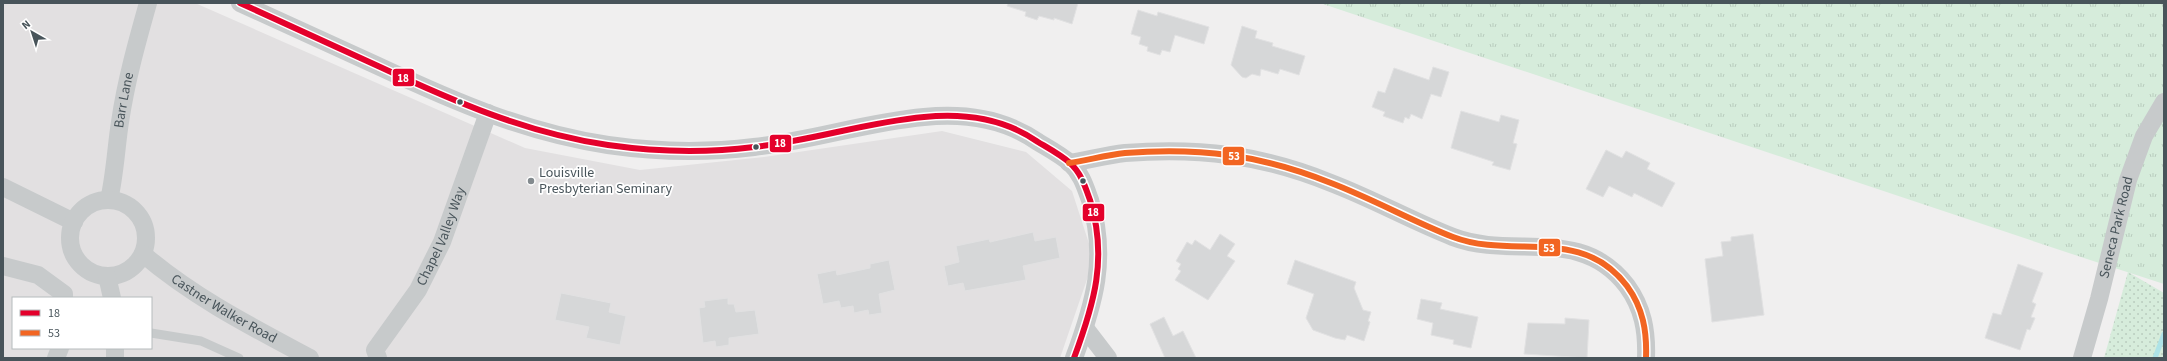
<svg xmlns="http://www.w3.org/2000/svg" width="2167" height="361" viewBox="0 0 2167 361" font-family="'Source Sans 3',sans-serif">
  <defs>
    <pattern id="grass-tufts" width="24" height="20" patternUnits="userSpaceOnUse"><rect width="24" height="20" fill="#d6ecdb"/><path d="M3 7l-1-3M5 7V3M7 7l1-3M15 17l-1-3M17 17v-4M19 17l1-3" fill="none" stroke="#b9ccbe"/></pattern>
    <pattern id="park-dots" width="8" height="8" patternUnits="userSpaceOnUse"><rect width="8" height="8" fill="#d6ecdb"/><path d="M2 2h.1M6 6h.1" fill="none" stroke="#b9ccbe" stroke-width="1.8" stroke-linecap="round"/></pattern>
  </defs>
  <rect width="100%" height="100%" fill="#f0efef"/>
  <path fill="#e2e0e1" fill-rule="evenodd" d="M3 3H195L525 148 640 170 764 157 942 131 1026 152 1072 191 1094 259 1060 358H3ZM13 298H151V348H13Z"/>
  <polygon fill="url(#grass-tufts)" points="1320,3 2164,3 2164,284 2087,259"/>
  <polygon fill="url(#park-dots)" points="2128,272 2164,293 2164,358 2104,358"/>
  <g fill="none" stroke-linecap="round" stroke-linejoin="round">
    <polyline stroke="#aee3e7" stroke-width="5" points="2155,358 2164,334"/>
  </g>
  <g fill="#d6d7d8" stroke="#e1e1e2">
    <polygon points="1008,3 1078,3 1072,24 1054,18 1054,20 1039,16 1037,20 1025,16 1026,12 1007,6"/>
    <polygon points="1138,10 1157,16 1158,12 1209,27 1204,44 1175,35 1170,52 1162,50 1160,55 1147,51 1148,47 1139,44 1141,37 1131,34"/>
    <polygon points="1242,26 1257,31 1255,38 1273,43 1272,46 1305,56 1299,75 1280,69 1278,74 1261,69 1260,76 1252,74 1246,78 1242,77 1231,65"/>
    <polygon points="1433,67 1449,72 1441,97 1431,94 1422,119 1411,114 1409,119 1405,117 1403,123 1383,116 1385,112 1372,107 1378,91 1385,93 1394,68 1429,80"/>
    <polygon points="1461,111 1499,122 1501,115 1519,120 1513,143 1517,144 1510,170 1492,165 1494,162 1451,148"/>
    <polygon points="1606,150 1622,158 1626,151 1650,163 1647,169 1675,183 1662,207 1634,193 1632,197 1609,186 1603,197 1586,189"/>
    <polygon points="1033,232 1035,241 1056,237 1060,258 1023,266 1026,280 965,291 963,283 948,286 944,266 959,262 956,246 989,239 990,242"/>
    <polygon points="1220,234 1235,244 1227,256 1235,261 1208,300 1175,280 1181,271 1178,269 1181,264 1176,261 1187,242 1192,245 1195,240 1210,250"/>
    <polygon points="1753,234 1764,315 1712,322 1705,259 1723,256 1721,242 1731,241 1731,237"/>
    <polygon points="889,260 895,290 879,294 882,313 869,315 868,310 854,313 853,306 841,308 839,301 823,304 817,274 836,270 837,275 870,268 870,264"/>
    <polygon points="1295,260 1356,282 1354,288 1363,310 1371,312 1368,321 1370,322 1364,341 1347,335 1345,340 1335,338 1313,330 1306,318 1314,294 1287,284"/>
    <polygon points="2018,264 2043,273 2032,302 2036,304 2031,317 2035,318 2030,330 2027,329 2020,350 1985,338 1993,313 2001,315"/>
    <polygon points="561,293 611,303 609,312 626,316 620,345 586,338 589,327 555,320"/>
    <polygon points="728,298 728,304 734,304 736,312 755,310 759,334 729,338 729,345 716,347 715,341 703,343 699,308 705,307 704,301"/>
    <polygon points="1421,299 1442,303 1440,309 1478,317 1471,348 1453,344 1454,340 1431,335 1433,323 1417,319"/>
    <polygon points="1164,317 1173,336 1183,331 1196,358 1165,358 1150,324"/>
    <polygon points="1565,318 1589,320 1587,358 1524,354 1528,323 1565,324"/>
  </g>
  <g fill="none" stroke-linecap="round" stroke-linejoin="round">
    <polyline stroke="#c7cacb" stroke-width="9" points="151,333 201,341 239,358"/>
    <g stroke="#c7cacb" stroke-width="18">
      <path d="M240 3C286 24 332 45 378 66 453 101 526 133 608 145 657 152 705 153 754 147 811 141 867 122 924 117 964 113 1005 119 1038 142 1048 148 1061 155 1070 163 1081 173 1085 186 1090 200 1108 258 1094 304 1074 358"/>
      <path d="M1069 163C1088 160 1107 155 1125 153 1199 147 1262 155 1331 183 1373 199 1412 221 1453 237 1513 260 1581 225 1627 286 1643 308 1647 331 1646 358"/>
      <polyline points="3,187 74,222"/>
      <path id="s1" d="M109 200C115 174 116 148 120 122 126 81 137 42 148 3"/>
      <circle cx="108" cy="238" r="38"/>
      <path id="s2" d="M143 254C193 297 252 327 310 358"/>
      <polyline points="3,266 38,275 64,294 64,298"/>
      <polyline points="107,276 112,298"/>
      <polyline points="1085,328 1108,358"/>
      <polyline points="115,348 115,358"/>
      <polyline points="56,358 60,348"/>
      <path id="s3" d="M378 358 375 350 418 290 442 242 488 113"/>
      <path id="s4" d="M2082 358 2099 299 2128 180 2144 136 2164 102"/>
    </g>
    <g stroke="#fff" stroke-width="9">
      <path id="bus-1" d="M240 3C286 24 332 45 378 66 453 101 526 133 608 145 657 152 705 153 754 147 811 141 867 122 924 117 964 113 1005 119 1038 142 1048 148 1061 155 1070 163 1081 173 1085 186 1090 200 1108 258 1094 304 1074 358"/>
    </g>
    <g stroke="#fff" stroke-width="9">
      <path id="bus-2" d="M1069 163C1088 160 1107 155 1125 153 1199 147 1262 155 1331 183 1373 199 1412 221 1453 237 1513 260 1581 225 1627 286 1643 308 1647 331 1646 358"/>
    </g>
    <use href="#bus-1" stroke="#e4002b" stroke-width="6"/>
    <use href="#bus-2" stroke="#f26522" stroke-width="6"/>
  </g>
  <g fill="#48545a" stroke="#fff" stroke-width="1.5">
    <circle cx="460" cy="102" r="3.5"/>
    <circle cx="756" cy="147" r="3.5"/>
    <circle cx="1083" cy="181" r="3.5"/>
  </g>
  <circle fill="#838a8e" stroke="#fff" stroke-width="1.5" cx="531" cy="181" r="4"/>
  <g text-anchor="middle" dominant-baseline="central" stroke-width="3.5" stroke-linejoin="round" paint-order="stroke">
    <g font-size="14" fill="#48545a" stroke="#fff">
      <text stroke="none"><textPath href="#s1" startOffset="101">Barr Lane</textPath></text>
      <text stroke="none"><textPath href="#s4" startOffset="135">Seneca Park Road</textPath></text>
      <text stroke="none"><textPath href="#s3" startOffset="141">Chapel Valley Way</textPath></text>
      <text stroke="none"><textPath href="#s2" startOffset="98">Castner Walker Road</textPath></text>
    </g>
    <g font-size="14" fill="#48545a" stroke="#fff" text-anchor="start">
      <text x="539" y="173">Louisville<tspan x="539" dy="16">Presbyterian Seminary</tspan></text>
    </g>
  </g>
  <g stroke="#fff" stroke-width="1.5">
    <rect x="392" y="68" width="23" height="19" rx="4" fill="#e4002b"/>
    <rect x="769" y="134" width="23" height="19" rx="4" fill="#e4002b"/>
    <rect x="1222" y="146" width="23" height="20" rx="4" fill="#f26522"/>
    <rect x="1082" y="203" width="23" height="19" rx="4" fill="#e4002b"/>
    <rect x="1538" y="238" width="23" height="19" rx="4" fill="#f26522"/>
  </g>
  <g font-size="11" text-anchor="middle" font-weight="bold" fill="#fff">
    <text x="403" y="82">18</text>
    <text x="780" y="147">18</text>
    <text x="1234" y="160">53</text>
    <text x="1093" y="216">18</text>
    <text x="1549" y="252">53</text>
  </g>
  <rect width="2167" height="361" fill="none" stroke="#48545a" stroke-width="8"/>
  <rect x="12" y="297" width="140" height="52" fill="#ffffff" stroke="#b6bbbd"/>
  <rect x="20" y="310" width="20" height="6" fill="#e4002b" stroke="#b6bbbd"/>
  <text x="48" y="317" font-size="12" fill="#48545a">18</text>
  <rect x="20" y="330" width="20" height="6" fill="#f26522" stroke="#b6bbbd"/>
  <text x="48" y="337" font-size="12" fill="#48545a">53</text>
  <g transform="translate(32 32) rotate(321)" stroke="#ffffff" stroke-width="3" paint-order="stroke">
  <path d="M0-3L7 15L0 10L-7 15Z" fill="#48545a"/>
  <text y="-6" font-size="11" font-weight="bold" text-anchor="middle" fill="#48545a">N</text>
  </g>
</svg>
